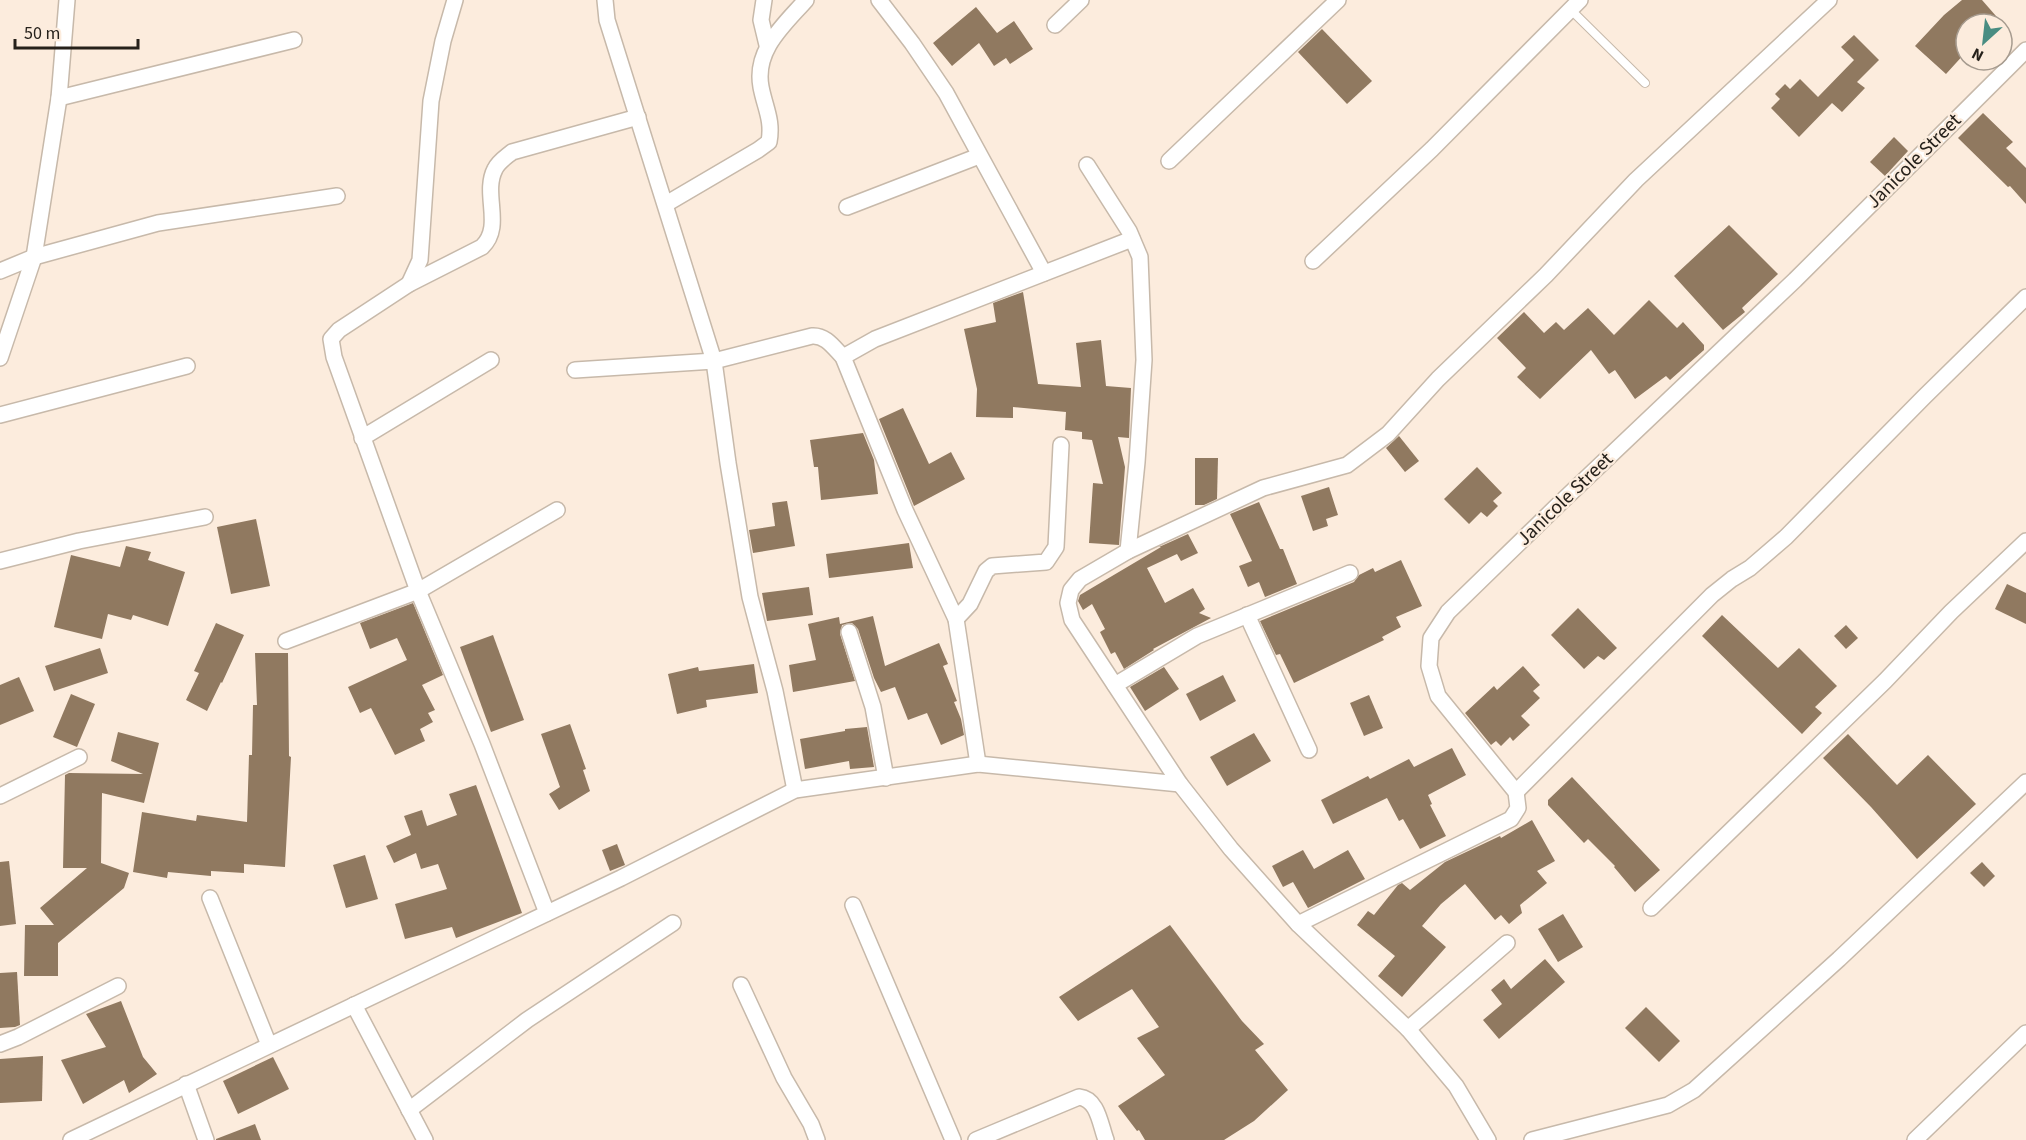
<svg xmlns="http://www.w3.org/2000/svg" width="2026" height="1140" viewBox="0 0 2026 1140" font-family="'Source Sans 3',sans-serif">
  <rect width="100%" height="100%" fill="#fcecdd"/>
  <g fill="#907960">
    <polygon points="1962,0 1982,0 2003,24 1966,24 1966,52 1946,74 1915,46 1944,15"/>
    <polygon points="976,7 997,33 1014,21 1033,49 1010,64 1006,58 994,66 979,43 952,66 933,43"/>
    <polygon points="1322,29 1372,81 1347,104 1298,52"/>
    <polygon points="1854,35 1879,60 1857,82 1865,88 1842,112 1832,103 1799,137 1771,108 1780,99 1775,94 1785,84 1790,89 1800,79 1818,97 1854,60 1841,47"/>
    <polygon points="1983,113 2013,142 2006,148 2026,168 2026,204 2010,186 2008,187 1958,138"/>
    <polygon points="1894,137 1908,151 1885,176 1870,162"/>
    <polygon points="1729,225 1778,274 1742,308 1745,312 1723,330 1674,276"/>
    <polygon points="1023,292 1038,384 1081,387 1076,343 1101,340 1106,386 1131,388 1129,438 1118,437 1125,467 1119,545 1089,543 1093,483 1103,484 1092,440 1082,439 1082,432 1065,430 1066,412 1013,407 1013,418 976,417 977,389 964,329 996,322 993,303"/>
    <polygon points="1649,300 1677,328 1683,322 1704,345 1704,350 1670,380 1666,376 1635,399 1615,370 1609,374 1591,350 1540,399 1517,377 1526,368 1497,338 1524,312 1544,333 1556,322 1564,330 1588,308 1614,335"/>
    <polygon points="903,408 929,464 951,452 965,479 914,506 879,419"/>
    <polygon points="863,433 874,460 878,494 821,500 818,467 814,467 810,440"/>
    <polygon points="1399,436 1419,461 1405,472 1386,448"/>
    <polygon points="1195,458 1218,458 1217,499 1204,505 1195,505"/>
    <polygon points="1477,467 1502,493 1493,501 1498,506 1487,517 1481,512 1469,524 1444,499"/>
    <polygon points="1329,487 1338,515 1326,519 1328,526 1313,531 1301,496"/>
    <polygon points="787,501 795,546 753,553 749,530 775,526 772,503"/>
    <polygon points="1259,502 1280,549 1283,549 1297,584 1265,597 1259,582 1248,587 1239,566 1252,561 1230,514"/>
    <polygon points="256,519 270,586 231,594 217,527"/>
    <polygon points="1188,534 1198,553 1181,561 1177,554 1147,568 1165,603 1193,588 1205,609 1199,613 1211,618 1153,649 1154,650 1124,669 1115,652 1111,654 1100,632 1105,629 1092,604 1083,610 1078,601 1080,595 1161,547 1159,547"/>
    <polygon points="909,543 913,568 829,578 826,554"/>
    <polygon points="126,546 151,552 148,560 185,572 168,626 133,615 131,620 108,614 102,639 54,627 71,555 120,567"/>
    <polygon points="1401,560 1422,606 1396,617 1401,627 1382,637 1384,640 1294,683 1280,654 1276,655 1260,621 1354,582 1359,575 1373,568 1375,572"/>
    <polygon points="2007,584 2026,593 2026,624 1995,609"/>
    <polygon points="809,587 813,615 767,621 762,593"/>
    <polygon points="413,603 443,675 422,685 435,710 428,713 433,722 420,729 425,741 395,755 371,708 360,713 348,687 407,660 397,638 370,649 360,623"/>
    <polygon points="1578,608 1617,648 1604,660 1598,656 1584,669 1551,635"/>
    <polygon points="1722,615 1778,668 1799,648 1837,686 1815,707 1822,713 1802,734 1702,636"/>
    <polygon points="873,616 885,666 939,643 948,664 943,666 957,701 954,702 961,719 964,735 941,745 927,713 908,720 895,687 881,692 874,678 858,629 852,623 842,625 840,634 855,681 793,692 789,665 816,660 808,624 839,617 840,624"/>
    <polygon points="216,623 244,635 222,683 221,682 207,711 186,700 199,673 194,671"/>
    <polygon points="1846,625 1858,638 1846,649 1834,636"/>
    <polygon points="493,635 524,720 491,732 460,647"/>
    <polygon points="100,648 108,673 54,691 45,666"/>
    <polygon points="255,653 288,653 289,756 291,757 285,867 244,864 244,873 211,871 211,876 168,872 167,878 133,872 142,812 196,821 197,815 247,822 249,755 252,755 253,705 257,705"/>
    <polygon points="754,664 758,693 706,700 707,707 677,714 668,674 698,667 699,671"/>
    <polygon points="1523,666 1540,685 1533,691 1540,698 1521,716 1530,725 1513,741 1510,737 1501,746 1496,741 1491,745 1465,713 1494,686 1497,690"/>
    <polygon points="1164,667 1179,689 1145,711 1130,687"/>
    <polygon points="1223,675 1236,701 1200,721 1186,694"/>
    <polygon points="19,677 34,711 0,725 0,685"/>
    <polygon points="71,694 95,704 77,747 53,737"/>
    <polygon points="1369,695 1383,728 1364,736 1350,703"/>
    <polygon points="570,724 586,769 583,770 590,791 559,810 549,794 560,787 541,734"/>
    <polygon points="867,727 874,767 850,769 849,761 805,769 800,739 845,731 845,729"/>
    <polygon points="118,732 159,743 144,803 102,793 101,863 129,873 124,888 58,943 58,976 24,976 25,925 54,925 40,908 87,868 63,868 65,775 69,773 143,774 111,761"/>
    <polygon points="1254,733 1271,761 1227,786 1210,757"/>
    <polygon points="1848,734 1897,785 1928,755 1976,804 1917,859 1871,807 1823,758"/>
    <polygon points="1452,748 1466,775 1428,795 1432,804 1430,805 1446,836 1420,849 1403,819 1399,821 1387,798 1333,824 1321,800 1368,776 1370,779 1409,759 1414,767"/>
    <polygon points="1572,777 1660,870 1635,892 1614,867 1615,866 1588,839 1584,843 1548,805 1548,800"/>
    <polygon points="476,785 522,913 456,938 452,927 405,939 395,904 447,889 438,864 421,869 416,853 394,863 386,846 411,835 404,816 422,810 427,826 457,815 449,794"/>
    <polygon points="1532,820 1555,861 1537,871 1547,883 1520,905 1522,913 1509,924 1501,915 1495,920 1465,884 1441,904 1422,926 1446,947 1402,997 1378,976 1395,956 1357,925 1368,911 1374,915 1398,885 1402,883 1410,890 1445,862 1500,836 1501,838"/>
    <polygon points="617,844 625,865 610,871 602,850"/>
    <polygon points="1303,850 1314,869 1348,850 1365,879 1308,908 1293,882 1283,887 1272,866"/>
    <polygon points="365,855 378,899 346,908 333,865"/>
    <polygon points="9,861 16,924 0,926 0,862"/>
    <polygon points="1982,862 1995,876 1984,887 1970,873"/>
    <polygon points="1563,914 1583,947 1558,962 1538,929"/>
    <polygon points="1170,925 1242,1021 1264,1044 1255,1050 1288,1090 1254,1121 1224,1140 1145,1140 1139,1130 1137,1131 1118,1106 1165,1075 1137,1038 1159,1027 1132,989 1078,1021 1059,997"/>
    <polygon points="1545,959 1565,982 1499,1039 1483,1020 1502,1004 1491,990 1504,979 1511,989"/>
    <polygon points="17,972 20,1025 15,1027 0,1028 0,973"/>
    <polygon points="121,1001 143,1057 157,1074 129,1093 124,1080 83,1104 61,1060 106,1047 86,1014"/>
    <polygon points="1646,1007 1680,1041 1659,1062 1625,1028"/>
    <polygon points="43,1056 42,1101 0,1103 0,1059"/>
    <polygon points="273,1057 289,1089 238,1114 223,1081"/>
    <polygon points="255,1124 261,1140 216,1140 216,1139"/>
  </g>
  <g fill="none" stroke-linecap="round" stroke-linejoin="round">
    <g stroke="#c7b9aa" stroke-width="10">
      <polyline id="service" points="1570,9 1645,83"/>
    </g>
    <g stroke="#c7b9aa" stroke-width="18">
      <g id="minor">
        <polyline points="605,0 607,20 714,361 728,463 750,597 775,691 795,790"/>
        <polyline points="764,0 761,20 767,45"/>
        <polyline points="879,0 912,43 946,93 1044,273"/>
        <polyline points="1055,25 1081,0"/>
        <polyline points="59,98 294,40"/>
        <polyline points="1169,161 1338,0"/>
        <polyline points="1087,165 1129,231 1140,257 1144,360 1137,462 1128,551"/>
        <path d="M666 204 758 150 769 142C773 120 765 108 761 87 754 50 784 25 806 0"/>
        <polyline points="847,207 979,156"/>
        <polyline points="1313,261 1432,149 1580,0"/>
        <polyline points="0,271 34,257 158,223 337,196"/>
        <polyline points="409,284 420,260 431,101 443,41 455,0"/>
        <polyline points="843,357 875,339 1132,239"/>
        <polyline points="0,358 34,257 59,98 67,0"/>
        <path d="M575 370 714 361 812 336C826 335 834 348 843 357L905 510 956 619 978 764"/>
        <polyline points="0,415 187,366"/>
        <polyline points="362,438 491,360"/>
        <polyline points="0,561 79,541 205,517"/>
        <polyline points="1247,615 1309,750"/>
        <polyline points="956,619 970,604 986,571 992,566 1046,562 1056,547 1061,445"/>
        <polyline points="849,632 873,707 886,778"/>
        <polyline points="286,641 418,591 557,510"/>
        <polyline points="1115,685 1197,636 1350,573"/>
        <polyline points="1516,792 1712,595 1732,579 1750,568 1786,537 1924,397 2026,297"/>
        <polyline points="0,796 79,757"/>
        <polyline points="210,898 269,1045"/>
        <polyline points="853,905 953,1140"/>
        <polyline points="1651,908 1885,681 1951,612 2026,541"/>
        <path d="M547 913 482 744 418 591 334 357 331 339 339 330 409 284 482 247C504 226 482 194 495 169 498 162 506 157 512 152L638 117"/>
        <polyline points="1298,924 1511,819 1518,808 1516,792 1438,696 1429,666 1431,638 1448,612 1556,507 1795,280 2026,50"/>
        <polyline points="741,985 784,1078 811,1124 817,1140"/>
        <polyline points="354,1005 425,1140"/>
        <polyline points="1408,1029 1507,943"/>
        <polyline points="0,1044 18,1037 118,986"/>
        <polyline points="186,1084 206,1140"/>
        <polyline points="409,1110 527,1020 673,923"/>
        <polyline points="71,1140 621,878 795,790 978,764 1180,784"/>
        <path d="M976 1140 1079 1097C1098 1099 1100 1124 1106 1140"/>
        <polyline points="1488,1140 1456,1086 1408,1029 1298,924 1231,849 1180,784 1072,620 1068,603 1071,590 1080,579 1128,551 1263,488 1347,465 1388,434 1438,379 1546,275 1636,180 1829,0"/>
        <polyline points="1532,1140 1668,1105 1694,1090 1839,959 2026,782"/>
        <polyline points="1915,1140 2026,1033"/>
      </g>
    </g>
    <use href="#service" stroke="#fff" stroke-width="8"/>
    <use href="#minor" stroke="#fff" stroke-width="15"/>
  </g>
  <g text-anchor="middle" dominant-baseline="central" stroke-width="4.5" stroke-linejoin="round" paint-order="stroke">
    <g font-size="20" fill="#26211b" stroke="#fcecdd">
      <text transform="translate(1914 161) rotate(-45)">Janicole Street</text>
      <text transform="translate(1565 499) rotate(-44)">Janicole Street</text>
    </g>
  </g>
  <g transform="translate(1984 42) rotate(207)"><circle r="28" fill="#fcecdd" stroke="#a69b8f" stroke-width="1.5"/>
  <path d="M0-4.5L10 22L0 15L-10 22Z" fill="#498d82"/>
  <text y="-9" font-size="16" font-weight="bold" text-anchor="middle" fill="#26211b">N</text>
  </g>
  <path d="M15 39v9h123v-9" fill="none" stroke="#26211b" stroke-width="3"/>
  <text x="24" y="39" font-size="18" fill="#26211b" stroke="#fcecdd" stroke-width="4.5" paint-order="stroke">50 m</text>
</svg>
